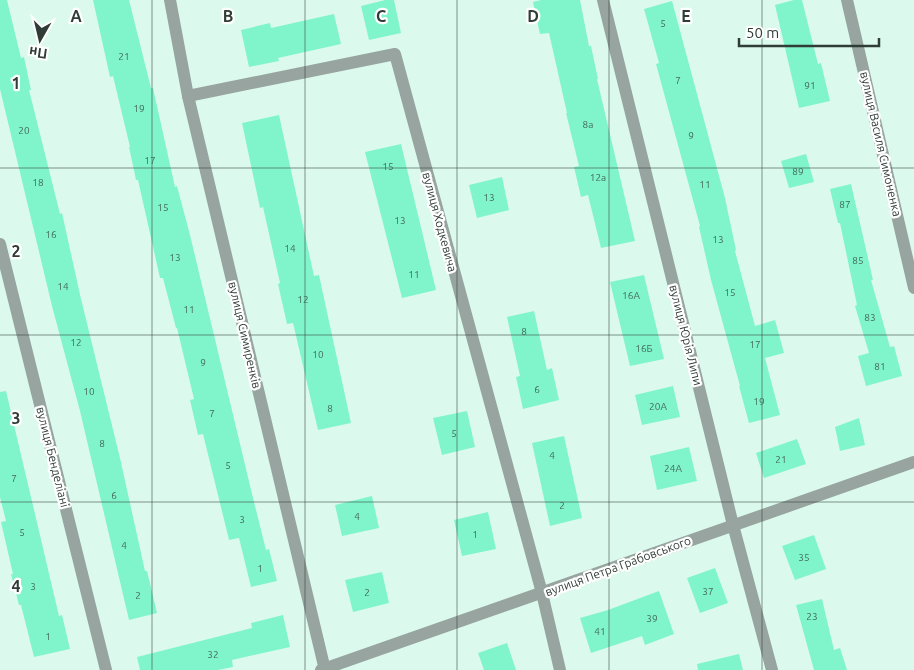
<svg xmlns="http://www.w3.org/2000/svg" width="914" height="670" viewBox="0 0 914 670" font-family="Ubuntu,sans-serif">
  <rect width="100%" height="100%" fill="#dbfaed"/>
  <g fill="#80f5cb">
    <polygon points="0,0 7,0 21,58 24,57 31,90 29,90 60,214 62,213 81,299 120,458 145,571 147,571 157,613 129,620 80,411 52,306 0,89"/>
    <polygon points="93,0 129,0 151,88 153,88 175,187 177,186 190,235 253,498 266,550 269,549 277,581 251,587 239,538 229,540 203,434 198,435 190,400 194,399 177,328 176,328 163,278 160,278 138,180 136,180 129,147 130,147 113,76 110,77"/>
    <polygon points="385,0 394,0 401,33 369,40 361,6"/>
    <polygon points="541,0 580,0 589,46 591,46 598,79 597,79 635,241 601,248 588,195 581,197 574,167 579,166 566,113 567,113 549,33 540,34 533,2"/>
    <polygon points="794,0 802,0 818,64 821,63 830,101 799,108 775,5"/>
    <polygon points="672,1 725,198 736,250 735,251 755,326 775,320 784,353 765,358 780,415 749,423 739,386 740,386 711,280 699,227 700,226 656,64 659,63 644,9"/>
    <polygon points="334,14 341,44 278,58 279,61 249,67 241,30 270,23 271,28"/>
    <polygon points="279,115 314,276 319,275 351,423 318,430 293,323 287,324 278,284 280,283 263,207 260,208 242,123"/>
    <polygon points="401,144 436,290 402,298 365,152"/>
    <polygon points="806,154 814,182 789,188 781,161"/>
    <polygon points="502,177 509,210 477,218 469,185"/>
    <polygon points="851,184 873,280 871,280 890,347 894,346 902,376 866,386 858,356 869,353 855,306 857,305 840,223 838,223 830,189"/>
    <polygon points="644,275 664,359 630,366 610,282"/>
    <polygon points="534,311 547,370 552,368 559,400 523,409 516,377 520,376 507,317"/>
    <polygon points="673,386 680,417 642,425 635,395"/>
    <polygon points="6,391 59,616 62,615 70,649 34,657 21,605 19,605 11,574 13,574 1,522 6,521 0,497 0,392"/>
    <polygon points="467,411 475,447 442,455 433,418"/>
    <polygon points="859,418 865,445 840,451 835,427"/>
    <polygon points="564,436 582,518 550,526 532,443"/>
    <polygon points="797,439 806,464 764,478 756,453"/>
    <polygon points="689,447 697,481 657,490 650,456"/>
    <polygon points="372,496 379,528 342,536 335,505"/>
    <polygon points="488,512 496,549 462,556 454,520"/>
    <polygon points="814,535 826,569 795,580 782,546"/>
    <polygon points="715,568 728,603 700,613 687,578"/>
    <polygon points="382,572 389,603 353,612 345,580"/>
    <polygon points="659,591 674,634 645,645 642,636 591,653 580,618 608,610"/>
    <polygon points="822,599 834,650 840,648 847,670 814,670 796,605"/>
    <polygon points="283,615 290,647 232,660 233,667 218,670 140,670 137,657 252,628 251,623"/>
    <polygon points="507,643 516,670 484,670 478,653"/>
    <polygon points="739,654 743,670 698,670 697,664"/>
  </g>
  <g fill="none" stroke-linecap="round" stroke-linejoin="round">
    <g stroke="#97a49f" stroke-width="12">
      <polyline points="170,0 188,96 325,670"/>
      <polyline points="603,0 733,525 772,670"/>
      <polyline points="847,0 914,288"/>
      <polyline points="188,96 395,54 542,593 560,670"/>
      <polyline points="0,244 106,670"/>
      <polyline points="321,670 914,462"/>
    </g>
  </g>
  <path fill="none" stroke="#303c37" stroke-width="1" stroke-opacity="0.55" d="M152 0V670M305 0V670M457 0V670M609 0V670M762 0V670M0 168H914M0 335H914M0 502H914"/>
  <g text-anchor="middle" dominant-baseline="central" stroke-width="4.5" stroke-linejoin="round" paint-order="stroke">
    <g font-size="10" fill="#446a5c">
      <text x="663" y="23">5</text>
      <text x="124" y="56">21</text>
      <text x="678" y="80">7</text>
      <text x="810" y="85">91</text>
      <text x="139" y="108">19</text>
      <text x="588" y="124">8а</text>
      <text x="24" y="130">20</text>
      <text x="691" y="135">9</text>
      <text x="150" y="160">17</text>
      <text x="388" y="166">15</text>
      <text x="798" y="171">89</text>
      <text x="598" y="177">12а</text>
      <text x="38" y="182">18</text>
      <text x="705" y="184">11</text>
      <text x="489" y="197">13</text>
      <text x="845" y="204">87</text>
      <text x="163" y="207">15</text>
      <text x="400" y="220">13</text>
      <text x="51" y="234">16</text>
      <text x="718" y="239">13</text>
      <text x="290" y="248">14</text>
      <text x="175" y="257">13</text>
      <text x="858" y="260">85</text>
      <text x="414" y="274">11</text>
      <text x="63" y="286">14</text>
      <text x="730" y="292">15</text>
      <text x="631" y="295">16А</text>
      <text x="303" y="299">12</text>
      <text x="189" y="309">11</text>
      <text x="870" y="317">83</text>
      <text x="524" y="331">8</text>
      <text x="76" y="342">12</text>
      <text x="755" y="344">17</text>
      <text x="644" y="348">16Б</text>
      <text x="318" y="354">10</text>
      <text x="203" y="362">9</text>
      <text x="880" y="366">81</text>
      <text x="537" y="389">6</text>
      <text x="89" y="391">10</text>
      <text x="759" y="401">19</text>
      <text x="658" y="406">20А</text>
      <text x="330" y="408">8</text>
      <text x="212" y="413">7</text>
      <text x="454" y="433">5</text>
      <text x="102" y="443">8</text>
      <text x="552" y="455">4</text>
      <text x="781" y="459">21</text>
      <text x="228" y="465">5</text>
      <text x="673" y="468">24А</text>
      <text x="14" y="478">7</text>
      <text x="114" y="495">6</text>
      <text x="562" y="505">2</text>
      <text x="357" y="516">4</text>
      <text x="242" y="519">3</text>
      <text x="22" y="532">5</text>
      <text x="475" y="534">1</text>
      <text x="124" y="545">4</text>
      <text x="804" y="557">35</text>
      <text x="260" y="568">1</text>
      <text x="33" y="586">3</text>
      <text x="708" y="591">37</text>
      <text x="367" y="592">2</text>
      <text x="138" y="595">2</text>
      <text x="812" y="616">23</text>
      <text x="652" y="618">39</text>
      <text x="600" y="631">41</text>
      <text x="48" y="636">1</text>
      <text x="213" y="654">32</text>
    </g>
    <g font-size="12" fill="#303c37" stroke="#fff">
      <text transform="translate(881 144) rotate(77)">вулиця Василя Симоненка</text>
      <text transform="translate(440 222) rotate(75)">вулиця Ходкевича</text>
      <text transform="translate(245 335) rotate(77)">вулиця Симиренків</text>
      <text transform="translate(686 335) rotate(76)">вулиця Юрія Липи</text>
      <text transform="translate(53 457) rotate(76)">вулиця Бенделіані</text>
      <text transform="translate(618 566) rotate(-20)">вулиця Петра Грабовського</text>
    </g>
  </g>
  <g font-size="16" text-anchor="middle" font-weight="bold" fill="#303c37" stroke="#fff" stroke-width="4.5" stroke-linejoin="round" paint-order="stroke">
    <text x="76" y="22">A</text>
    <text x="228" y="22">B</text>
    <text x="381" y="22">C</text>
    <text x="533" y="22">D</text>
    <text x="686" y="22">E</text>
    <text x="16" y="89">1</text>
    <text x="16" y="257">2</text>
    <text x="16" y="424">3</text>
    <text x="16" y="592">4</text>
  </g>
  <g transform="translate(40 40) rotate(188)" stroke="#ffffff" stroke-width="4" paint-order="stroke">
  <path d="M0-4L9 19L0 12L-9 19Z" fill="#303c37"/>
  <text y="-8" font-size="14" font-weight="bold" text-anchor="middle" fill="#303c37">Пн</text>
  </g>
  <path d="M739 38v8h140v-8" fill="none" stroke="#303c37" stroke-width="2.5"/>
  <text x="746" y="38" font-size="15" fill="#303c37" stroke="#ffffff" stroke-width="4" paint-order="stroke">50 m</text>
</svg>
